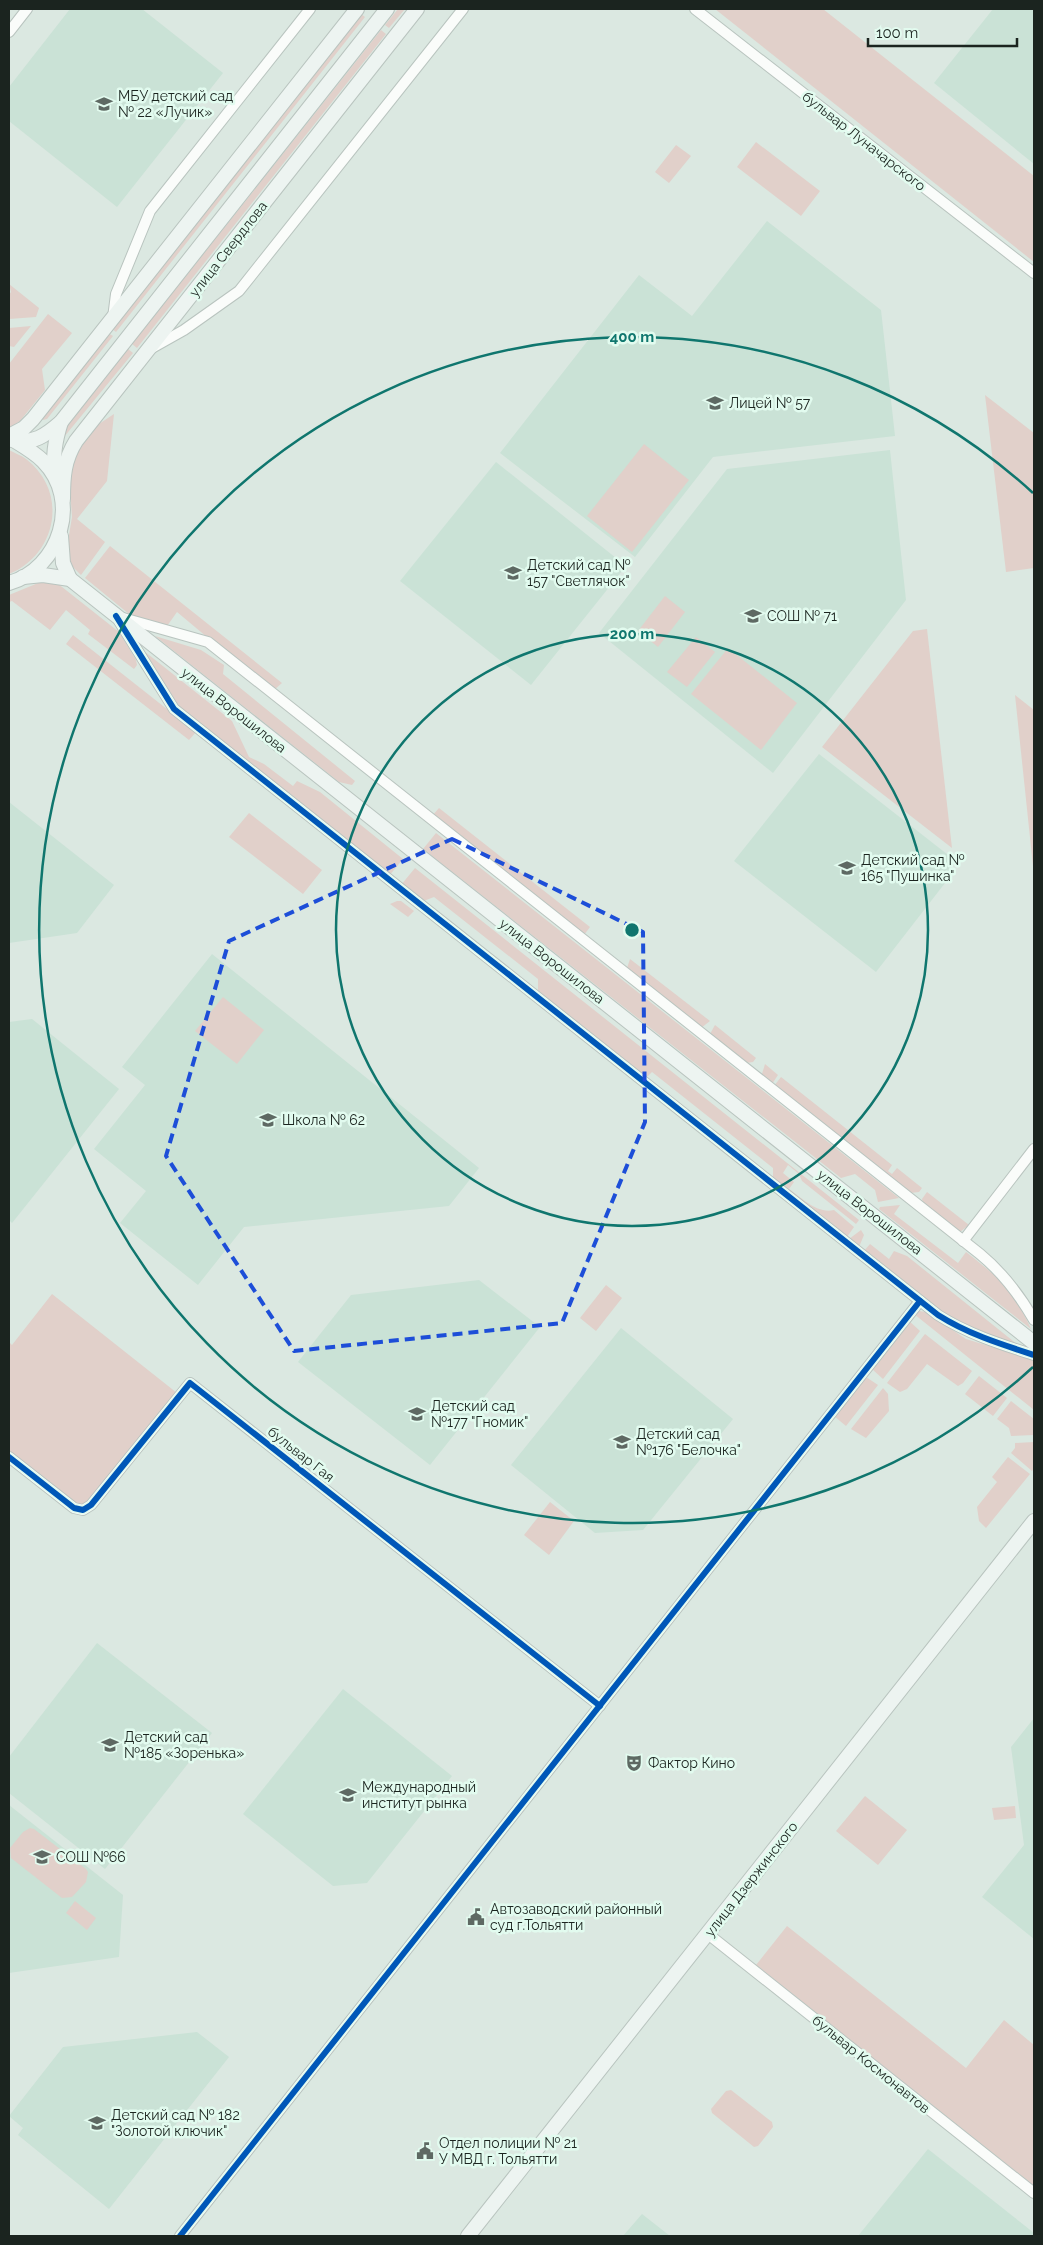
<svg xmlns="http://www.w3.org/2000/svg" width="1043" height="2245" viewBox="0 0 1043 2245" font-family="Raleway,sans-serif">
  <rect width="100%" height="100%" fill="#dbe8e1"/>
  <g fill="#cae2d6">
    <polygon points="70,9 142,9 223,73 117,207 9,121 9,87"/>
    <polygon points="993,9 1034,9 1034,164 934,83"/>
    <polygon points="767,221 881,310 895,436 713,457 635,557 500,453 639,275 692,316"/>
    <polygon points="890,450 906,600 773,773 599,633 727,469"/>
    <polygon points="496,462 626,566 531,685 400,581"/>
    <polygon points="819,754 952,858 952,874 876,972 734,861"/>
    <polygon points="9,802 114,885 77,933 9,943"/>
    <polygon points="212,954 479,1168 449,1206 244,1227 198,1285 120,1223 146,1191 94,1149 145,1085 122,1067"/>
    <polygon points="32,1019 119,1089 12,1223 9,1220 9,1022"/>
    <polygon points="479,1280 540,1327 430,1465 298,1362 351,1295"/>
    <polygon points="621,1328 733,1419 643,1530 595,1533 511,1465"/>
    <polygon points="97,1643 212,1733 105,1869 9,1793 9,1757"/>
    <polygon points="343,1689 452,1776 367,1883 333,1886 243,1814"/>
    <polygon points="1034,1718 1034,1939 982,1897 1024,1845 1011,1747"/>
    <polygon points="9,1805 123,1895 119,1957 9,1973"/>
    <polygon points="197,2032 229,2057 109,2209 18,2135 23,2128 9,2116 63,2047"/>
    <polygon points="928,2149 1034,2233 1034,2236 858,2236"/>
    <polygon points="642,2214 670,2236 623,2236"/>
  </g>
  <g fill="#e1d0ca">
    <polygon points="398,9 405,9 389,28 385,25"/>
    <polygon points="715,9 823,9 1034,176 1034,262"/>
    <polygon points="361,14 365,17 116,332 112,329"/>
    <polygon points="381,30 386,34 137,348 132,344"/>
    <polygon points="756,142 820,191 801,216 737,167"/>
    <polygon points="676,145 691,156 669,183 655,172"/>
    <polygon points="9,284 39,308 36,317 9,319 9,295 11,292"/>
    <polygon points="48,314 72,333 42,369 45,390 20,421 9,428 9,364"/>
    <polygon points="31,326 14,347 9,346 9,328"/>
    <polygon points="108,333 113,336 47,419 43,420 42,417"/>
    <polygon points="128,349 133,353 64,437 63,432"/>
    <polygon points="985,395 1034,433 1034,568 1006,572"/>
    <polygon points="114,414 107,481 77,519 105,542 81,575 70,564 67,547 72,517 69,476 70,460 90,430"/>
    <polygon points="644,444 689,480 632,552 587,516"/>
    <path d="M9 450C14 453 21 455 26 459 69 492 57 554 9 574Z"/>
    <polygon points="110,546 282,683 274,690 268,688 177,612 165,629 129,614 85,578"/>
    <polygon points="43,581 57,583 119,632 136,660 137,665 134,669 88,634 90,630 66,610 50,630 12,601 9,602 9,595"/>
    <polygon points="665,596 685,612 658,647 638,631"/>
    <polygon points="927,629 952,848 822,747 913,631"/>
    <polygon points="73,635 196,732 189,740 66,644"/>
    <polygon points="155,636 201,650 224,665 223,674 355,781 352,785 339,782"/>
    <polygon points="696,637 715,652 687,687 667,672"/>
    <polygon points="728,648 797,703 761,750 691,694"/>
    <polygon points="144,651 232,721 249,757 264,764 293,786 297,781 320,792 403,859 389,876 181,709"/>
    <polygon points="1015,695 1034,710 1034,866 1033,866"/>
    <polygon points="439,808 590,927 584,935 432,816"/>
    <polygon points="249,813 322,870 303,894 229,837"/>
    <polygon points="436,833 899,1198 878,1202 875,1190 855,1174 841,1178 423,849"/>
    <path d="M415 868 859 1220 856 1224 802 1181 799 1174 788 1165 783 1173 794 1182 789 1189C802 1198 817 1214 834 1210L854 1227 847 1237 773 1179V1168L652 1072 648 1076 642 1075 538 994V979L434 897 421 902 401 885Z"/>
    <polygon points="397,901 401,901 414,911 408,917 390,904"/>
    <polygon points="630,959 710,1021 701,1028 627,968"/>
    <polygon points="223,997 264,1030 237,1064 195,1031"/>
    <polygon points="715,1025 756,1058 753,1062 746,1063 710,1034"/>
    <polygon points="765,1064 778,1075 772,1084 762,1074"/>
    <polygon points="781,1077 892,1165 888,1171 892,1174 897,1168 922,1188 919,1192 910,1193 774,1086"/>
    <polygon points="927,1192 969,1225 960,1232 923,1203 922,1199"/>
    <path d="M900 1205 894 1214 958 1263 966 1252C998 1277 1014 1290 1031 1329L879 1209 880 1207Z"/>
    <polygon points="861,1230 864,1235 859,1247 849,1239"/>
    <polygon points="870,1244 889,1259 894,1251 907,1256 1018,1345 981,1333 942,1312 864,1251"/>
    <polygon points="606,1285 622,1298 596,1331 580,1318"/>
    <polygon points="52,1294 177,1393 82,1508 9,1450 9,1342 12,1345"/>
    <polygon points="919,1311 926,1312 966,1339 1034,1360 1034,1410 914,1314"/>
    <polygon points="908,1320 920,1331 883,1379 872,1369"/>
    <polygon points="925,1334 972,1371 963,1383 958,1386 927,1364 907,1389 900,1392 887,1383"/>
    <polygon points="979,1376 1007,1398 993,1416 965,1394"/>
    <polygon points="866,1377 878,1385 846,1426 834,1416"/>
    <polygon points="883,1388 888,1394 889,1411 866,1438 851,1429"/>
    <polygon points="1011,1401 1034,1419 1034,1435 1011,1436 1009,1428 997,1419"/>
    <polygon points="1034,1442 1034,1468 1032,1471 1011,1453 1015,1448 1015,1443"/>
    <polygon points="1008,1457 1030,1474 986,1528 979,1521 977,1507 997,1482 992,1477"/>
    <polygon points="550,1502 574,1521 549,1555 524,1535"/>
    <polygon points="865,1796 907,1830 878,1865 836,1831"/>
    <polygon points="1015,1806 1016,1818 994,1820 992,1808"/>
    <polygon points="30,1828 34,1829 86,1869 88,1872 86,1882 72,1897 62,1898 11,1858 10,1848 23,1832"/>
    <polygon points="75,1901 96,1918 87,1930 66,1913"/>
    <polygon points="787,1926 966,2068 1004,2020 1034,2045 1034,2186 756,1965"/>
    <polygon points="731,2090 772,2122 773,2127 758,2146 754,2147 712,2113 711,2109 726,2091"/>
  </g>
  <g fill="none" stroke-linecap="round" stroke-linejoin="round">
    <g stroke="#b9c4bf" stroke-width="12">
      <g id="minor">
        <polyline points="695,9 1034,273"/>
        <polyline points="9,32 27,9"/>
        <polyline points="113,318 116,294 150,211 310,9"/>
        <polyline points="152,348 184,330 239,291 463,9"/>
        <path d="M123 618 208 642 980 1254C1003 1273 1019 1294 1034 1320"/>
        <path d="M119 621 174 709 938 1315C968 1334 1000 1344 1034 1355"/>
        <polyline points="963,1241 1034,1149"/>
        <polyline points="9,1457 74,1508 83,1510 91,1505 190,1383 600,1706"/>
        <polyline points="708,1934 1034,2193"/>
        <polyline points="180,2236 920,1301"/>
      </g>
    </g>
    <g stroke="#b9c4bf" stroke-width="16">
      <g id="secondary">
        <polyline points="9,436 24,428 33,419 357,9"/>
        <path d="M12 440C34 444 45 436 61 422L387 9"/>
        <path d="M56 477C52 457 55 441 61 422"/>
        <path d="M63 499C63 477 64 460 76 441L417 9"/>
        <polyline points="61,536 63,563 70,579"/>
        <polyline points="23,577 43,575 70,579 1034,1343"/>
        <path d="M9 583C60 569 82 500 43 461 35 453 25 447 15 441"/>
        <polyline points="468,2236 1034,1521"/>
      </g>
    </g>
    <use href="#minor" stroke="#fafcfa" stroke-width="10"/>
    <use href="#secondary" stroke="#edf4f1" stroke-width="14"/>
    <g stroke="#e2fbef" stroke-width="9">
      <g id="cycleway">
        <path d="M116 616 174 709 938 1315C968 1334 1000 1344 1034 1355"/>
        <polyline points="9,1457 74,1508 83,1510 91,1505 190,1383 600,1706"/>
        <polyline points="180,2236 920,1301"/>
      </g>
    </g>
    <use href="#cycleway" stroke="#0057b8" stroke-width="6"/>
  </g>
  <path fill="none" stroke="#1d4ed8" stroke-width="4" stroke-dasharray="10 6" stroke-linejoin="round" d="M452 839 643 932 645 1122 562 1323 294 1351 166 1156 229 941Z"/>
  <g fill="none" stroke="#0f766e" stroke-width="2.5">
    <circle cx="632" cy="930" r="296"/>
    <path d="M1033 1367A593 593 0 1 1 1033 493"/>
  </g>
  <defs>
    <g id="school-bare" transform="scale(1.35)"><path d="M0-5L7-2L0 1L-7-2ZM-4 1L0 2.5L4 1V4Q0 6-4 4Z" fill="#5e6963" stroke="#e2fbef" stroke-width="2.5" paint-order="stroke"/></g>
    <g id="theatre-bare" transform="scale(1.35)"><path d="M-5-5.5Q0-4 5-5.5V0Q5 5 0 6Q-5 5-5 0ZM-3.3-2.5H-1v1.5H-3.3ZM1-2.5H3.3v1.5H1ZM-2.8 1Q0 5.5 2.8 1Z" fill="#5e6963" stroke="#e2fbef" stroke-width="2.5" paint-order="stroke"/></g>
    <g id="university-bare" transform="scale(1.35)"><path d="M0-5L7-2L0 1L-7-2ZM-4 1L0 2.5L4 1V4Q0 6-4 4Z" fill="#5e6963" stroke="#e2fbef" stroke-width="2.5" paint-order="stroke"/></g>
    <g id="civic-bare" transform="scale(1.35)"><path d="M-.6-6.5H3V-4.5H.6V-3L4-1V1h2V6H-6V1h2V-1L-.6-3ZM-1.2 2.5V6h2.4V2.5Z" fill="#5e6963" stroke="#e2fbef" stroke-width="2.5" paint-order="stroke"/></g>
  </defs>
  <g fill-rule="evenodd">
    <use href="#school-bare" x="104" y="104"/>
    <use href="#school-bare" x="715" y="403"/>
    <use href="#school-bare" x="513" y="573"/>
    <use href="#school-bare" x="753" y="616"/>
    <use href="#school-bare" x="847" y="868"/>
    <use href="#school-bare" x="268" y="1120"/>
    <use href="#school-bare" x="417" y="1414"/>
    <use href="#school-bare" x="622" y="1442"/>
    <use href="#school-bare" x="110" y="1745"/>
    <use href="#theatre-bare" x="634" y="1763"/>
    <use href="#university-bare" x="348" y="1795"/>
    <use href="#school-bare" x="42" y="1857"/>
    <use href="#civic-bare" x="476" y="1917"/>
    <use href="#school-bare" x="97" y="2123"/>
    <use href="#civic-bare" x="425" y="2151"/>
  </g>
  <g text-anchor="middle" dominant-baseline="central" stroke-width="5" stroke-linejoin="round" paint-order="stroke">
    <g font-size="14" fill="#1b241f" stroke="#e2fbef" text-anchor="start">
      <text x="118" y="96">МБУ детский сад<tspan x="118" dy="16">№ 22 «Лучик»</tspan></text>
      <text x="729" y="403">Лицей № 57</text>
      <text x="527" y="565">Детский сад №<tspan x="527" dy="16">157 "Светлячок"</tspan></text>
      <text x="767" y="616">СОШ № 71</text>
      <text x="861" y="860">Детский сад №<tspan x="861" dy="16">165 "Пушинка"</tspan></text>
      <text x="282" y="1120">Школа № 62</text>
      <text x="431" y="1406">Детский сад<tspan x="431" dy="16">№177 "Гномик"</tspan></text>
      <text x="636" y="1434">Детский сад<tspan x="636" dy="16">№176 "Белочка"</tspan></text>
      <text x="124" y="1737">Детский сад<tspan x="124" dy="16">№185 «Зоренька»</tspan></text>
      <text x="648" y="1763">Фактор Кино</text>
      <text x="362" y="1787">Международный<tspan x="362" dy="16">институт рынка</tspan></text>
      <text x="56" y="1857">СОШ №66</text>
      <text x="490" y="1909">Автозаводский районный<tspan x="490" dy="16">суд г.Тольятти</tspan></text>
      <text x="111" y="2115">Детский сад № 182<tspan x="111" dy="16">"Золотой ключик"</tspan></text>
      <text x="439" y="2143">Отдел полиции № 21<tspan x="439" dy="16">У МВД г. Тольятти</tspan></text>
    </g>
    <g font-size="14" fill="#1b241f" stroke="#e2fbef">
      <text transform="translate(864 141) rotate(38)">бульвар Луначарского</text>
      <text transform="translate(228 249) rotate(-52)">улица Свердлова</text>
      <text transform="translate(234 710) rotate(38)">улица Ворошилова</text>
      <text transform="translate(552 961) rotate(38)">улица Ворошилова</text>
      <text transform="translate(870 1212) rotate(38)">улица Ворошилова</text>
      <text transform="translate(301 1454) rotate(38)">бульвар Гая</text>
      <text transform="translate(751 1879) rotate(-52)">улица Дзержинского</text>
      <text transform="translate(871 2064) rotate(39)">бульвар Космонавтов</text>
    </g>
  </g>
  <circle cx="632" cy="930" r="8" fill="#0f766e" stroke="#e2fbef" stroke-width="2.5"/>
  <g font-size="15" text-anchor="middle" font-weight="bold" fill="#0f766e" stroke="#e2fbef" stroke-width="5" stroke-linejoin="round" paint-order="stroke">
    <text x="632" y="342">400 m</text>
    <text x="632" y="639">200 m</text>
  </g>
  <rect width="1043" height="2245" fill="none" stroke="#1b241f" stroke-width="20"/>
  <path d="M868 38v8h149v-8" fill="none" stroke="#1b241f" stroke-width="2.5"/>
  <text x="876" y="38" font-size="15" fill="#1b241f" stroke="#e2fbef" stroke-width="4" paint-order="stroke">100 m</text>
</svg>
